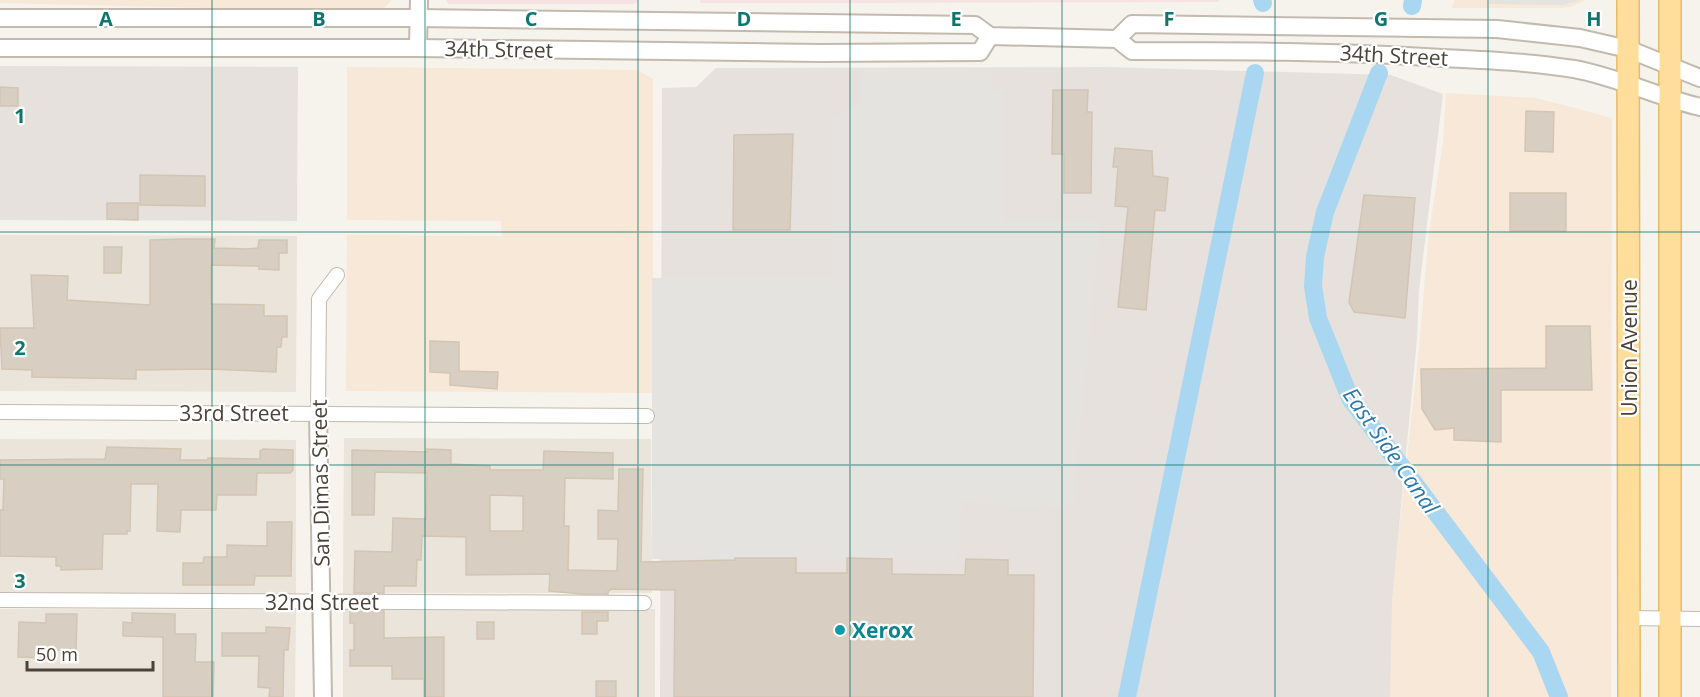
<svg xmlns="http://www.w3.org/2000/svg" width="1700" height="697" viewBox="0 0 1700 697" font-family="'Open Sans',sans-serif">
  <rect width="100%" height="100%" fill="#f6f2ec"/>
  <g fill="#eae4da">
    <polygon points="0,235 297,236 296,392 0,391"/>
    <polygon points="344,438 651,439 652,593 343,593"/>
    <polygon points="0,439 296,440 296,595 0,594"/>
    <polygon points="343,608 655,609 655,697 343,697"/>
    <polygon points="0,609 296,610 295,697 0,697"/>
  </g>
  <g fill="#f7e8d8">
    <polygon points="0,0 392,0 380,12 0,3"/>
    <polygon points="1455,0 1585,0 1571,7 1557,8 1452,8"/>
    <polygon points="347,67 637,70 653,79 653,393 346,391 347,235 502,236 501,221 347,220"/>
    <polygon points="1446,93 1536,98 1612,118 1611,697 1390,697 1391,602 1419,349 1429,232 1443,143"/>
  </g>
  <g fill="#e6e1dd">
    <polygon points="0,66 298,67 297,221 0,220"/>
    <polygon points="1105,67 1391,75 1443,94 1419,290 1417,339 1392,600 1390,697 660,697 662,88 696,87 716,68"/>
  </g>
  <g fill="#f6e2e0">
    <polygon points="446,0 639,0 634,4 449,4"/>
    <polygon points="700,0 1219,0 1219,2 701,3"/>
  </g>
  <g fill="#e5e3e0">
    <polygon points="1489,0 1579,0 1564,5 1489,4"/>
    <polygon points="860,69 991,71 991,90 1004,90 1004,222 1100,222 1073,505 1013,506 962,501 958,559 652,559 652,278 833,278 833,120 861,100"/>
  </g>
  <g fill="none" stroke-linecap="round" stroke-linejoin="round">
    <g stroke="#a9d7f2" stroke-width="18">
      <polyline points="1262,0 1263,3"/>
      <polyline points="1412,6 1413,0"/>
      <polyline points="1379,73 1325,212 1315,257 1313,286 1318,318 1350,398 1541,652 1559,697"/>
      <polyline points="1127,697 1255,73"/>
    </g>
  </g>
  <g fill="#d8cec1" stroke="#d3c5b4" stroke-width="1.5" fill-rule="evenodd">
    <polygon points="0,87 18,88 18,106 0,106"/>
    <polygon points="1053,90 1088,90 1087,112 1092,112 1091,193 1064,193 1064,154 1052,154"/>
    <polygon points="1526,111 1554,112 1553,152 1525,151"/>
    <polygon points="793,134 790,230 733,230 734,135"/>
    <polygon points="1115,148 1152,151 1153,176 1168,178 1165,211 1155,210 1146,310 1118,307 1128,207 1115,206 1118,167 1113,167"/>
    <polygon points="140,175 205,176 205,206 140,205"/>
    <rect x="1510" y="193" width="56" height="38"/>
    <polygon points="1364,195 1415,198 1405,318 1354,312 1349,302"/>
    <polygon points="107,203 138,203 138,220 107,219"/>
    <polygon points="185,239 215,239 214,248 247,249 258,248 259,240 287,240 287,253 279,253 279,270 259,269 259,266 211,265 211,304 264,305 264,316 287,316 287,337 282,337 281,347 277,347 276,372 209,369 136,370 136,379 32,377 32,370 2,369 0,328 34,328 31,275 68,276 67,300 150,305 150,240"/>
    <polygon points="104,247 122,247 121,273 104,273"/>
    <polygon points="1546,326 1590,326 1592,390 1501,390 1501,442 1454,440 1454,428 1435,430 1422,409 1421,369 1546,368"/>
    <polygon points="430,341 459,342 459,371 498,372 497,389 450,385 450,373 430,372"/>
    <polygon points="107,447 181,449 180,460 208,460 208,458 260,459 260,451 263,449 293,450 293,470 290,473 257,473 256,495 217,495 216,510 181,510 180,532 157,531 158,484 131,484 130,531 127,531 127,534 103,534 102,569 61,570 61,566 56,566 56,557 0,556 0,510 3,510 4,479 0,479 0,460 105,459"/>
    <path d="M427 449 451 450V464L490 466V470H543L544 451 613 453V479L565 478 564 526H569L568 570 617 571 618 539H598V510L618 511 619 469H643L641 562 735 560V558H796V573H847V558L892 559V574L965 575 966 559 1008 560V575H1034L1033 697H674L675 590 612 589 608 591V594H582L549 591 550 574 466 575V537L422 536 421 560H417L416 586H384V593H354L355 551 392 552 393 518 426 519 427 473 375 472 374 515H352V450L427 452ZM490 495 523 496V531H490Z"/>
    <polygon points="267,522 292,522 291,576 255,576 254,585 183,585 183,563 203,563 204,557 227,557 227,545 267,546"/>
    <polygon points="350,611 384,611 384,638 444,637 444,697 424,697 424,679 392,679 392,666 350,666 350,650 354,650 354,623 350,623"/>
    <polygon points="582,612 608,612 608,621 597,621 597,634 582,634"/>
    <polygon points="132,613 175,614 175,634 196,634 195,662 214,662 213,697 163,697 163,637 123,636 123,622 132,623"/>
    <polygon points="46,614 77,614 76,650 43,650 43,658 18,657 19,622 46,623"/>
    <rect x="477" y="622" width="17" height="17"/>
    <polygon points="266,627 290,628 288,650 284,650 283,697 269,697 270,688 258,687 259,656 222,656 222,633 266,633"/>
    <rect x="596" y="681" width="20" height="16"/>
  </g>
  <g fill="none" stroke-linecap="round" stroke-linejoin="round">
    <g stroke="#c2baae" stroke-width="16">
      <g id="minor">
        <polyline points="0,412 647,416"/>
        <polyline points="318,413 319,299 337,275"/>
        <polyline points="0,600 644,603"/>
        <polyline points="1629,618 1700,619"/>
      </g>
    </g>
    <g stroke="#c2baae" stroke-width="20">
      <g id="tertiary">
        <path d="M0 18H418L975 25 990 36 1117 39 1132 51C1235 51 1338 51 1442 58 1486 60 1530 62 1574 69 1618 77 1657 97 1700 107"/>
        <polyline points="1117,39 1132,24 1497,29 1580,38 1628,49 1700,78"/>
        <polyline points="0,48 418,48 820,53 980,52 990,36"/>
        <polyline points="418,48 419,0"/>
        <polyline points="318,413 323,697"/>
      </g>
    </g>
    <g stroke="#e6bb6a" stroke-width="24">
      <g id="primary">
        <polyline points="1628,0 1629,697"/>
        <polyline points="1670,0 1670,697"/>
      </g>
    </g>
    <use href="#minor" stroke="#fff" stroke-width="14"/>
    <use href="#tertiary" stroke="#fff" stroke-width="16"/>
    <use href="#primary" stroke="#ffde9c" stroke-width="21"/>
  </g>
  <path fill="none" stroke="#0f766e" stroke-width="1.5" stroke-opacity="0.55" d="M212 0V697M425 0V697M638 0V697M850 0V697M1062 0V697M1275 0V697M1488 0V697M0 232H1700M0 465H1700"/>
  <circle fill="#0f9aa8" stroke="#fff" stroke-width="2" cx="840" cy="630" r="6"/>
  <g text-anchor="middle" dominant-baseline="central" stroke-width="4.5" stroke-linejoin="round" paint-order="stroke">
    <g font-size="21" fill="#4b4339" stroke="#fff">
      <text transform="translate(499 49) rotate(1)">34th Street</text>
      <text transform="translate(1394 55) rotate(3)">34th Street</text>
      <text transform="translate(1629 348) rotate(-90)">Union Avenue</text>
      <text x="234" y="413">33rd Street</text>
      <text transform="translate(320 483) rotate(-91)">San Dimas Street</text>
      <text x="322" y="602">32nd Street</text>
    </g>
    <g font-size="21" font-weight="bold" fill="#0d838f" stroke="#fff" text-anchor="start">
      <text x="852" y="630">Xerox</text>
    </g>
    <g font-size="22" font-style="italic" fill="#2c79a9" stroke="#fff">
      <text transform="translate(1392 450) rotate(55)">East Side Canal</text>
    </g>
  </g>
  <g font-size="20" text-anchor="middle" font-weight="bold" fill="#0f766e" stroke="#fff" stroke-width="4.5" stroke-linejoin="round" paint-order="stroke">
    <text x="106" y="26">A</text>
    <text x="319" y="26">B</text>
    <text x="531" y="26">C</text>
    <text x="744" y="26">D</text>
    <text x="956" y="26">E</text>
    <text x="1169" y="26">F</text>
    <text x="1381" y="26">G</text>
    <text x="1594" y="26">H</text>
    <text x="20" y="123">1</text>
    <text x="20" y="355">2</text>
    <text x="20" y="588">3</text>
  </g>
  <path d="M27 661v9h126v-9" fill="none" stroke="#4b4339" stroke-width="3"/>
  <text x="36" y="661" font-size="18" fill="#4b4339" stroke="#ffffff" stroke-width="4.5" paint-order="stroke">50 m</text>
</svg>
